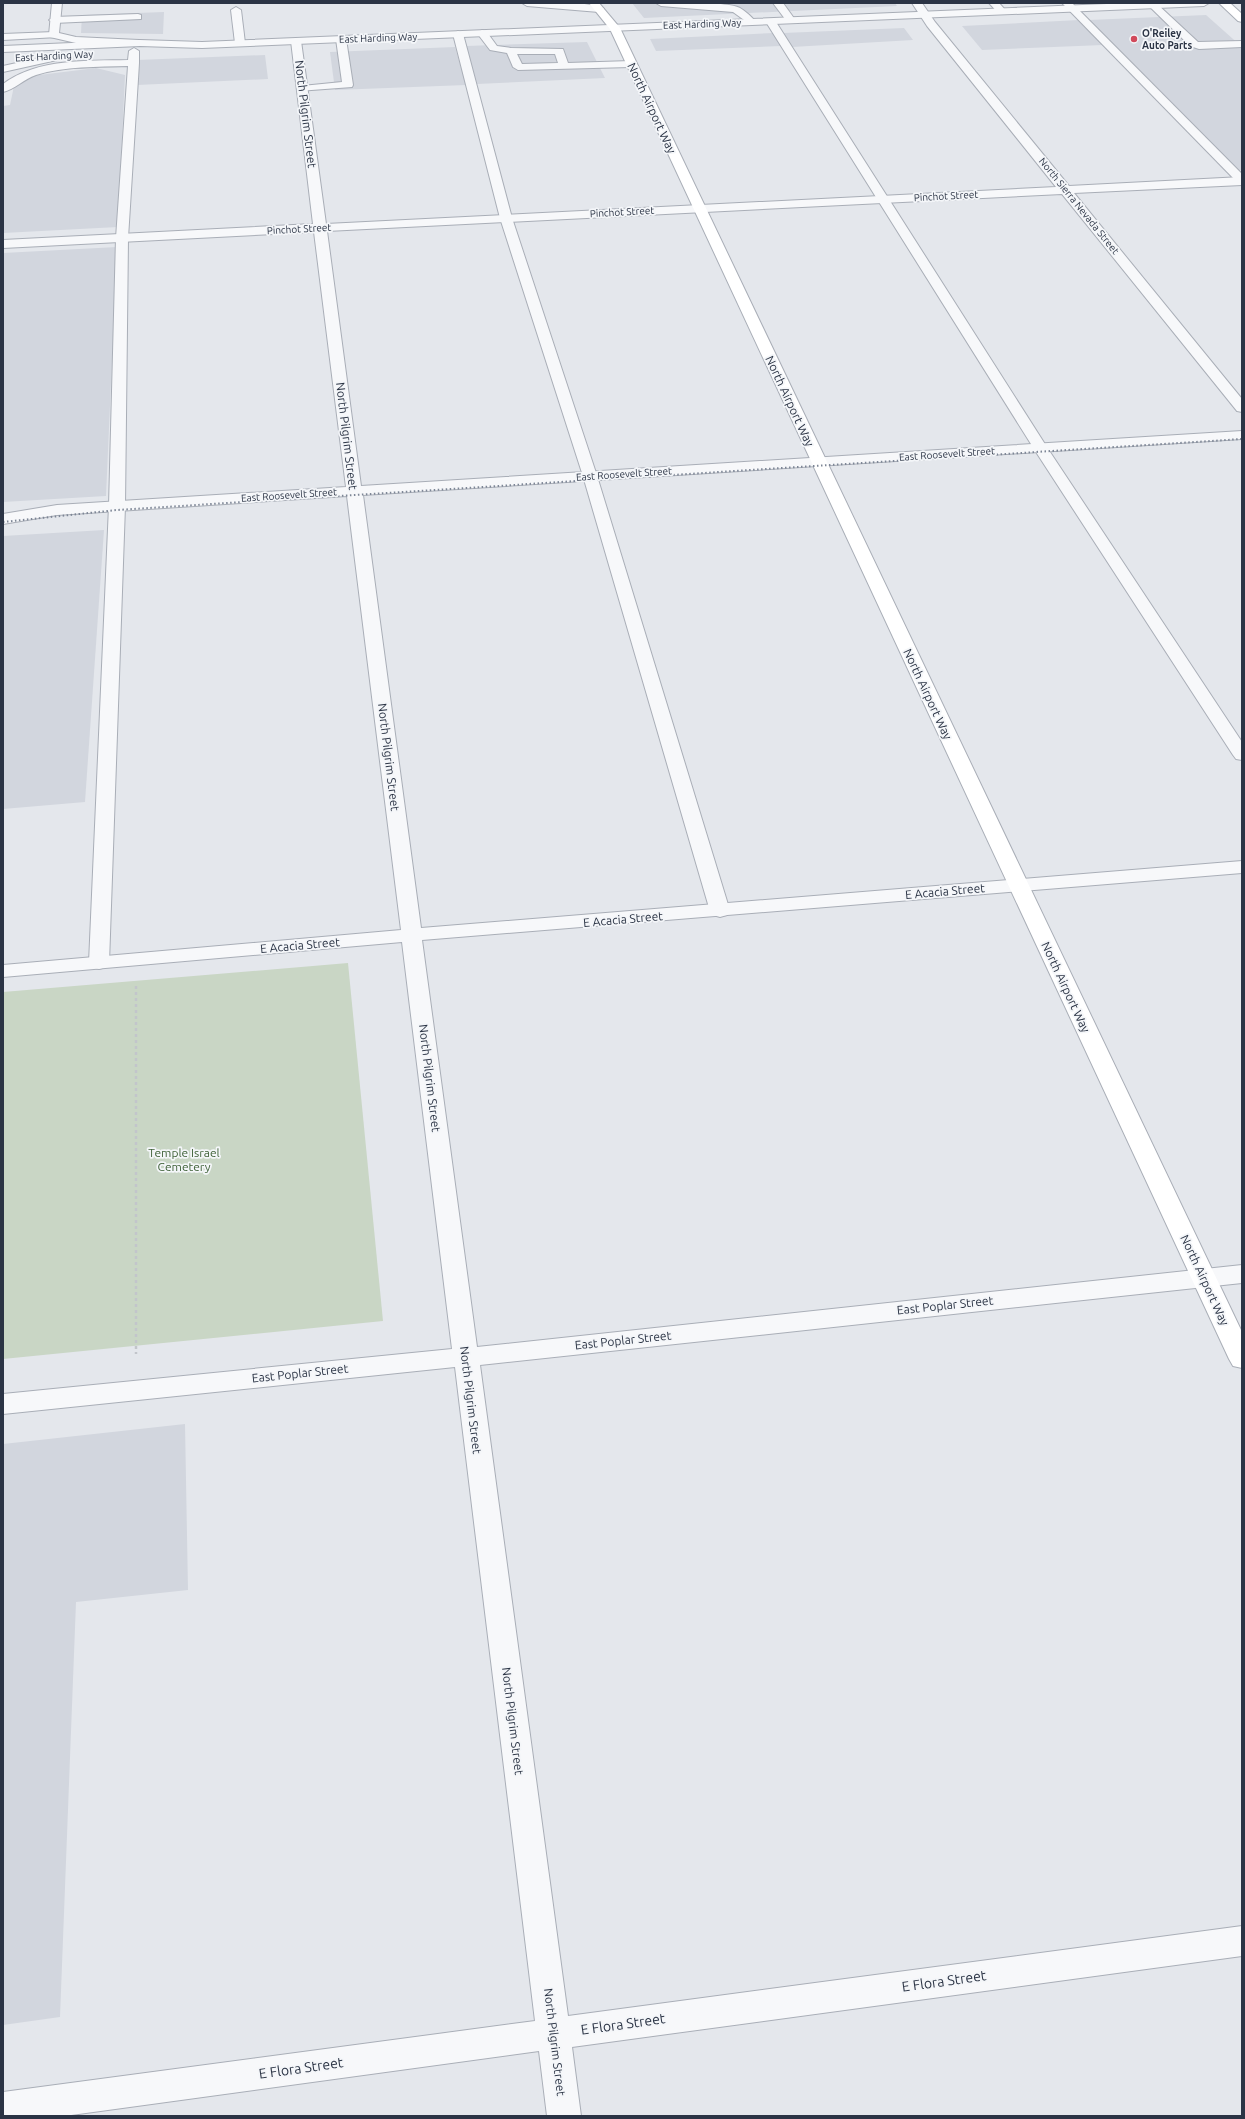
<svg xmlns="http://www.w3.org/2000/svg" width="1245" height="2119" viewBox="0 0 1245 2119" font-family="Ubuntu,sans-serif">
  <rect width="100%" height="100%" fill="#e4e7ec"/>
  <g fill="#d2d6de">
    <polygon points="632,3 895,3 897,6 644,18"/>
    <polygon points="164,12 163,34 81,33 82,15"/>
    <polygon points="1206,15 1242,47 1242,170 1237,170 1089,20"/>
    <polygon points="1079,20 1103,45 982,50 962,26"/>
    <polygon points="904,28 913,40 792,47 783,33"/>
    <polygon points="773,33 781,46 656,51 650,39"/>
    <polygon points="587,42 605,78 477,84 466,46"/>
    <polygon points="455,47 466,85 335,90 330,52"/>
    <polygon points="265,55 268,79 137,85 137,60"/>
    <polygon points="96,68 125,75 118,227 3,233 3,106 10,105 14,86 31,76"/>
    <polygon points="117,247 106,496 3,502 3,253"/>
    <polygon points="104,530 85,802 3,809 3,536"/>
    <polygon points="185,1424 188,1590 76,1602 60,2017 3,2025 3,1444"/>
  </g>
  <polygon fill="#c9d6c5" points="348,963 383,1321 3,1359 3,992"/>
  <g fill="none" stroke-linecap="round" stroke-linejoin="round">
    <g stroke="#a9aeb7" stroke-width="2">
      <g id="service">
        <path d="M656 3C673 3 726 1 740 8 745 11 752 17 756 22L751 25 733 12 661 6Z"/>
        <polygon points="773,3 783,3 796,21 794,23 788,23"/>
        <polygon points="989,3 999,3 1007,12 1005,14 999,14"/>
        <polygon points="1062,3 1072,3 1242,174 1242,184 1238,183"/>
        <polygon points="1150,3 1156,3 1198,42 1242,41 1242,47 1199,49 1190,46 1150,7"/>
        <polygon points="236,7 241,10 245,43 240,46 235,43 231,10"/>
        <polygon points="138,14 141,15 141,19 54,23 49,20 54,17"/>
        <polygon points="771,19 776,22 1050,452 1242,742 1242,760 1236,759 1233,755 1036,452 766,22"/>
        <path d="M482 30 486 31 497 46 511 48 563 49 568 63 631 61 636 64 631 67 518 70 513 67 507 53 490 50 477 33ZM517 54H555L558 63 522 64Z"/>
        <polygon points="458,31 463,34 512,218 597,476 730,911 727,915 720,917 713,915 710,911 583,476 500,218 453,34"/>
        <polygon points="54,32 58,33 58,37 3,40 3,34"/>
        <polygon points="341,36 346,39 353,85 352,87 298,91 297,89 298,87 302,86 342,82 336,39"/>
        <path d="M134 48 139 51V63L128 238 125 506 109 963 106 967 99 969 92 967 89 963 109 506 116 238 128 66C97 67 65 66 36 75 24 79 14 90 3 92V84C38 58 87 61 128 60L129 51Z"/>
      </g>
    </g>
    <g stroke="#a9aeb7" stroke-width="2">
      <g id="minor">
        <polygon points="52,3 62,3 59,33 76,37 139,40 144,43 139,46 76,43 50,37 49,35"/>
        <path d="M522 3C535 3 597 1 604 9L599 12 527 6Z"/>
        <polygon points="912,3 922,3 935,22 1069,186 1242,177 1242,185 1074,193 1242,399 1242,412 1237,411 1062,194 327,231 361,486 1242,431 1242,439 363,495 421,928 1242,861 1242,873 422,940 477,1347 1242,1265 1242,1283 480,1365 568,2016 1242,1926 1242,1956 572,2047 581,2116 547,2116 539,2051 64,2116 3,2116 3,2092 535,2021 455,1367 3,1414 3,1394 452,1349 402,942 3,977 3,965 401,930 347,496 57,515 3,524 3,514 57,505 346,487 314,232 3,248 3,240 313,224 291,41 296,38 301,41 326,224 1056,187 927,26"/>
        <polygon points="62,53 67,56 66,58 3,72 3,66"/>
      </g>
    </g>
    <g stroke="#a9aeb7" stroke-width="2">
      <polygon id="tertiary" points="1131,3 1209,3 1204,6 202,48 140,46 3,52 3,46 140,40 202,42"/>
    </g>
    <g stroke="#a9aeb7" stroke-width="2">
      <g id="secondary">
        <polygon points="589,3 599,3 620,28 1242,1332 1242,1368 1233,1366 1229,1359 610,29"/>
        <polygon points="1219,3 1230,3 1242,14 1242,22 1238,21"/>
      </g>
    </g>
    <polyline stroke="#c2c5cb" stroke-width="2.5" stroke-dasharray="3 3" stroke-linecap="butt" points="136,986 136,1354"/>
    <use href="#service" fill="#f7f8fa" fill-rule="evenodd"/>
    <use href="#minor" fill="#f7f8fa" fill-rule="evenodd"/>
    <use href="#tertiary" fill="#f7f8fa" fill-rule="evenodd"/>
    <use href="#secondary" fill="#fff" fill-rule="evenodd"/>
    <polyline stroke="#7d8696" stroke-width="2" stroke-dasharray="1.5 2.5" stroke-linecap="butt" points="3,522 117,510 1242,439"/>
  </g>
  <circle fill="#d1495b" stroke="#f4f6f9" stroke-width="1.5" cx="1134" cy="39" r="4"/>
  <g text-anchor="middle" dominant-baseline="central" stroke-width="3.5" stroke-linejoin="round" paint-order="stroke">
    <g font-size="10" fill="#2b3445" stroke="#f4f6f9">
      <text transform="translate(702 24) rotate(-2)">East Harding Way</text>
      <text transform="translate(378 38) rotate(-2)">East Harding Way</text>
      <text transform="translate(54 56) rotate(-3)">East Harding Way</text>
      <text transform="translate(946 196) rotate(-3)">Pinchot Street</text>
      <text transform="translate(1079 206) rotate(51)">North Sierra Nevada Street</text>
      <text transform="translate(622 212) rotate(-3)">Pinchot Street</text>
      <text transform="translate(299 229) rotate(-3)">Pinchot Street</text>
      <text transform="translate(947 454) rotate(-4)">East Roosevelt Street</text>
      <text transform="translate(624 474) rotate(-4)">East Roosevelt Street</text>
      <text transform="translate(289 495) rotate(-4)">East Roosevelt Street</text>
    </g>
    <g font-size="10" font-weight="bold" fill="#2b3445" stroke="#f4f6f9" text-anchor="start">
      <text x="1142" y="33">O'Reiley<tspan x="1142" dy="12">Auto Parts</tspan></text>
    </g>
    <g font-size="12" fill="#2b3445" stroke="#f4f6f9">
      <text transform="translate(652 108) rotate(65)">North Airport Way</text>
      <text transform="translate(306 114) rotate(83)">North Pilgrim Street</text>
      <text transform="translate(790 401) rotate(65)">North Airport Way</text>
      <text transform="translate(347 436) rotate(83)">North Pilgrim Street</text>
      <text transform="translate(928 694) rotate(65)">North Airport Way</text>
      <text transform="translate(389 757) rotate(83)">North Pilgrim Street</text>
      <text transform="translate(945 891) rotate(-5)">E Acacia Street</text>
      <text transform="translate(623 919) rotate(-5)">E Acacia Street</text>
      <text transform="translate(300 945) rotate(-5)">E Acacia Street</text>
      <text transform="translate(1066 987) rotate(65)">North Airport Way</text>
      <text transform="translate(430 1078) rotate(83)">North Pilgrim Street</text>
      <text transform="translate(1205 1280) rotate(65)">North Airport Way</text>
      <text transform="translate(945 1305) rotate(-6)">East Poplar Street</text>
      <text transform="translate(623 1340) rotate(-6)">East Poplar Street</text>
      <text transform="translate(300 1373) rotate(-6)">East Poplar Street</text>
      <text transform="translate(471 1400) rotate(83)">North Pilgrim Street</text>
      <text transform="translate(513 1721) rotate(83)">North Pilgrim Street</text>
      <text transform="translate(555 2042) rotate(83)">North Pilgrim Street</text>
    </g>
    <g font-size="12" fill="#3f6138" stroke="#f4f6f9">
      <text x="184" y="1152">Temple Israel<tspan x="184" dy="14">Cemetery</tspan></text>
    </g>
    <g font-size="14" fill="#2b3445" stroke="#f4f6f9">
      <text transform="translate(944 1981) rotate(-8)">E Flora Street</text>
      <text transform="translate(623 2024) rotate(-8)">E Flora Street</text>
      <text transform="translate(301 2068) rotate(-8)">E Flora Street</text>
    </g>
  </g>
  <rect width="1245" height="2119" fill="none" stroke="#2b3445" stroke-width="8"/>
</svg>
